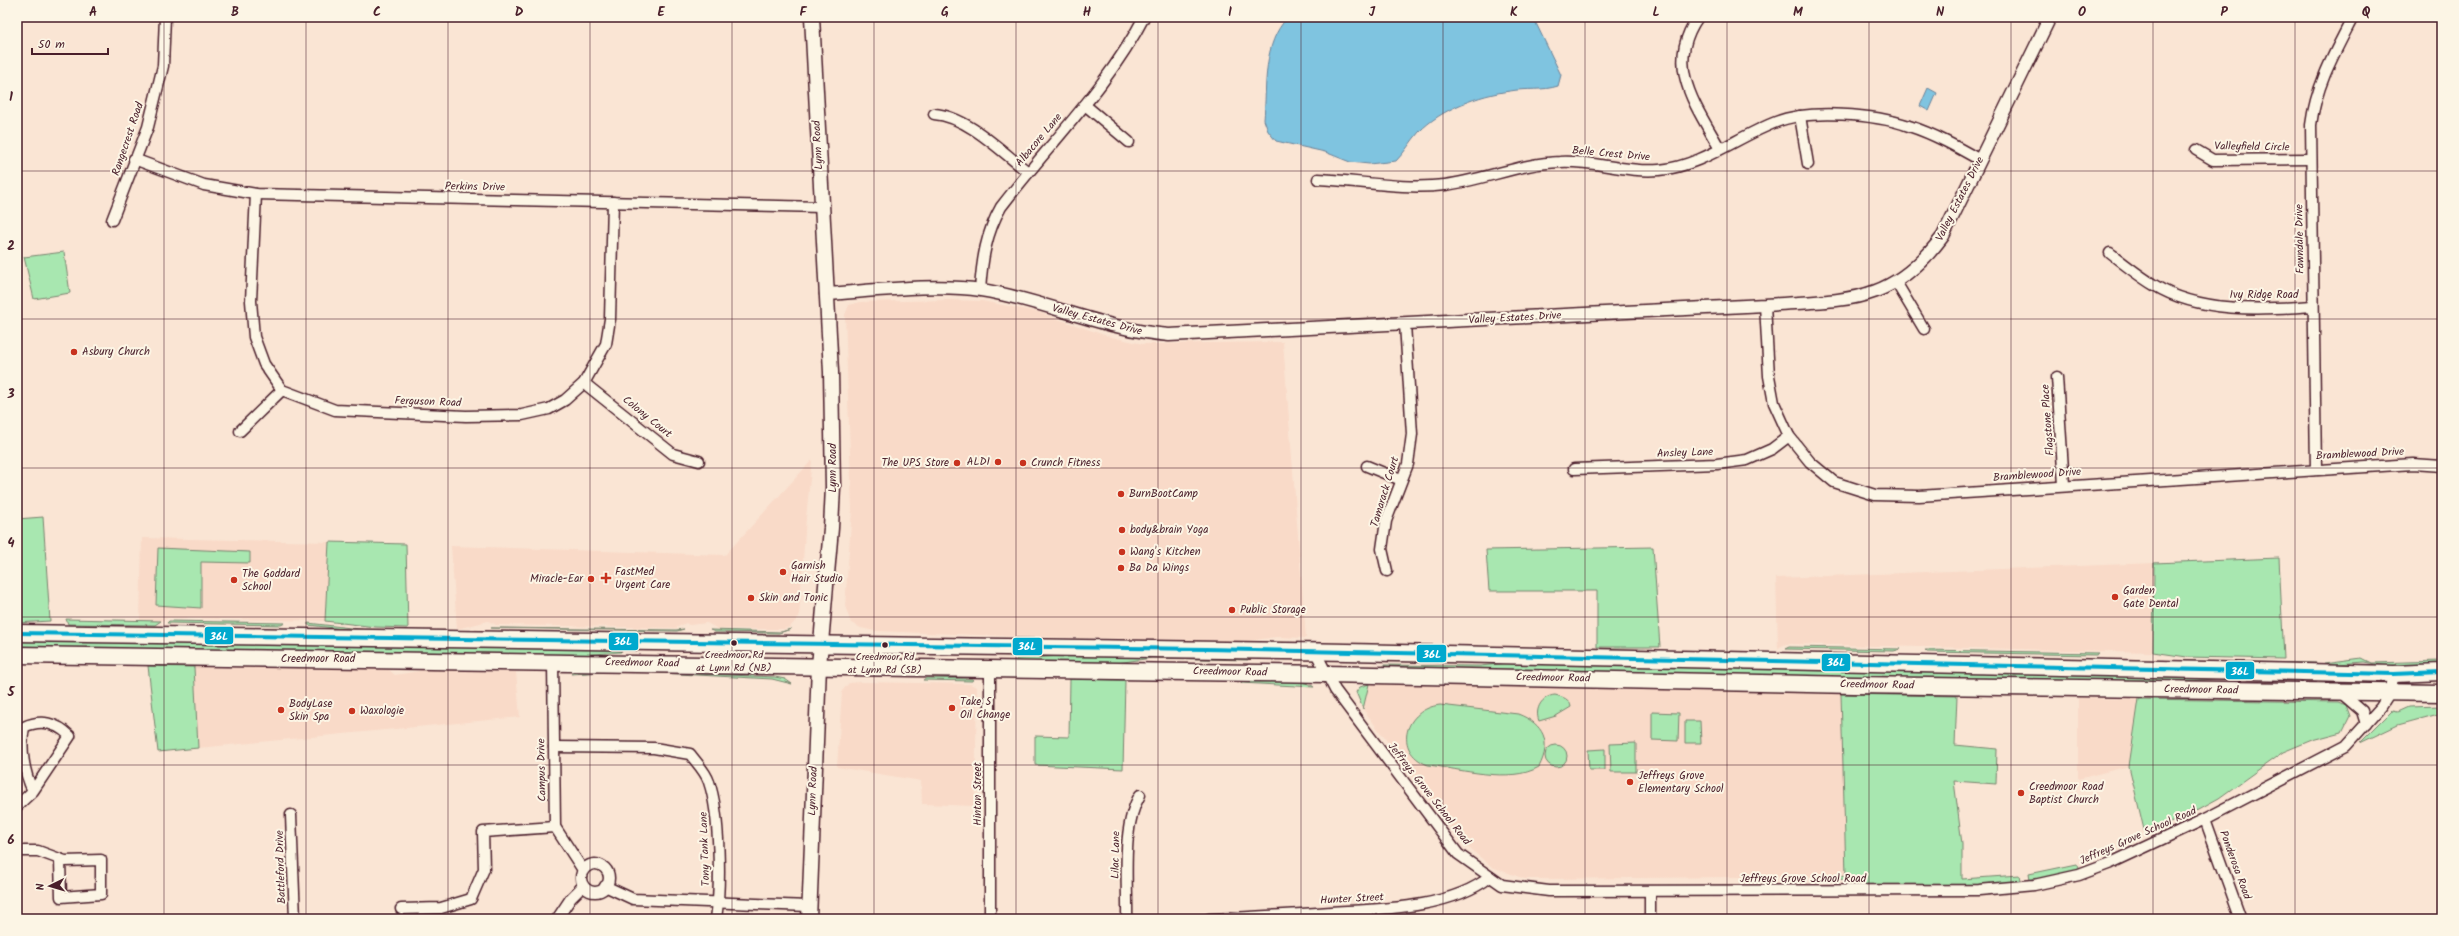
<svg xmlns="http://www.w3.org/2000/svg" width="2459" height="936" viewBox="0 0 2459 936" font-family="Kalam,sans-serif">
  <rect width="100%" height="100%" fill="#fae5d4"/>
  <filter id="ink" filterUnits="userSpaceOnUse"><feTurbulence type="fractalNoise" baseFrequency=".025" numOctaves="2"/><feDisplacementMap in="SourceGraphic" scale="8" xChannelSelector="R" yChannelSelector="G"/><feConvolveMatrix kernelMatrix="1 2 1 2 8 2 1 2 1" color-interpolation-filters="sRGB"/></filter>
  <g filter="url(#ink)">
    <g fill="#f9dac8">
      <polygon points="948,300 982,301 1038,312 1107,336 1143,344 1283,342 1306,638 1276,637 1248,641 1031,637 875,631 861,628 851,623 845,606 852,509 845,315 849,305 860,302"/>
      <polygon points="812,460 806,518 799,617 790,627 784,629 718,629 707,623 689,625 686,623 676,628 496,625 488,621 457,629 451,546 725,555"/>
      <polygon points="142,538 329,542 325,621 168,618 161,621 140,620"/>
      <polygon points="2154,563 2153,652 1786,644 1778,648 1776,578"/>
      <polygon points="194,667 378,669 389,670 395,675 425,670 516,672 520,717 198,748"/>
      <polygon points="861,682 970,684 977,687 975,806 922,804 921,781 837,767 842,691 849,683"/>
      <polygon points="1369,684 1841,694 1846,876 1536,879 1525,879 1492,867 1464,844 1363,709"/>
      <polygon points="2078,698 2139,699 2129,766 2078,779"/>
    </g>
    <g fill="#a8e7b0" stroke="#79836e">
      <polygon points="64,252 70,293 34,299 24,257"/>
      <polygon points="43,517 50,621 17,623 17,519"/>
      <polygon points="329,542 406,544 408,628 376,627 325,621"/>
      <polygon points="1653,547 1660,647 1597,647 1597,591 1489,591 1486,550"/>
      <polygon points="158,548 250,552 250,563 201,562 201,608 156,605"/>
      <polygon points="2279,558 2284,659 2187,657 2153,652 2154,563"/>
      <polygon points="66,619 161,621 155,625 68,624"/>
      <polygon points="169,621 285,623 281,625 167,623"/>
      <polygon points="308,623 377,631 377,633 308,625"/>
      <polygon points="491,628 676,630 684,629 677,631"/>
      <polygon points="791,629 779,633 715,632 710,630 781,632"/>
      <polygon points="38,640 621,647 621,652 567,656 17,648 17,642"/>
      <polygon points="1789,647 1901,649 1894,651 1785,649"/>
      <polygon points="1925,650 2099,653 2096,655 1927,652"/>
      <polygon points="1091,654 1248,657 1248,660 1152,658 1109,664 1016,663 1016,659"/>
      <polygon points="2362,658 2372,663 2442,661 2442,664 2386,666 2365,662 2325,665 2324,663"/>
      <polygon points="1528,661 2317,677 2317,680 2223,678 2170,683 1384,668 1384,665 1480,666"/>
      <polygon points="2183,661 2317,663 2315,666"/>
      <polygon points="148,666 194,667 198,748 158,752"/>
      <polygon points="595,669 775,677 785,679 792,684 772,679 622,671 571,674 576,670"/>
      <polygon points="926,678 972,679 973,679 972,681 923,680"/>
      <polygon points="1070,679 1125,680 1123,769 1035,765 1035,736 1069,737"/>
      <path d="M1244 680C1259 680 1304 678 1314 687L1241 683Z"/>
      <polygon points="1369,684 1363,709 1356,692 1360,687"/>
      <polygon points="1841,694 1957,696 1955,745 1997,749 1996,784 1954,781 1962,844 1962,879 2019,875 2020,880 2016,883 1993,885 1852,885 1837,877 1846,876"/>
      <path d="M1555 695C1563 697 1570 699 1571 707L1556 716 1539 721C1534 709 1542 696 1555 695Z"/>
      <polygon points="2139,699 2338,702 2346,705 2350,716 2342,732 2312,740 2283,752 2219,798 2188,815 2145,834 2129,766"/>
      <path d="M1440 705 1518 714C1544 724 1552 742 1539 767 1510 784 1460 769 1428 765 1392 751 1405 709 1440 705Z"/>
      <polygon points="2442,706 2442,713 2398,725 2360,743 2392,711 2397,712 2408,707"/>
      <polygon points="1652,712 1679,713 1678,741 1652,740"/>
      <polygon points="1685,721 1700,721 1701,743 1685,743"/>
      <polygon points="1636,743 1636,772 1611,772 1610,744"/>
      <circle cx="1556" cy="756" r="11"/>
      <polygon points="1605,749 1605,770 1589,770 1588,750"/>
      <polygon points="2077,864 2080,870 2035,881 2030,880 2029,874"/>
    </g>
    <g fill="#7fc4e0" stroke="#6a8298">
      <path d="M1288 17H1533L1561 75 1558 86C1543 91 1526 88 1510 91 1479 95 1441 109 1419 132 1411 141 1405 152 1396 161L1369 164 1350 162 1325 152 1276 141 1268 131 1264 120C1267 85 1262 44 1288 17Z"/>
      <polygon points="1928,88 1937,93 1929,111 1920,106"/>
    </g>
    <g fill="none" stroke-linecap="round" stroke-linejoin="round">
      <g stroke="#4a1f2b" stroke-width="13">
        <g id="minor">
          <path d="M1698 17C1664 65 1696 106 1720 149"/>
          <polyline points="1085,105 1129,142"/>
          <path d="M934 114C967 116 1002 152 1028 172"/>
          <polyline points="1800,116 1808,164"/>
          <polyline points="2196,150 2213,160 2311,159"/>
          <polyline points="134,159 204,185 256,194 822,207"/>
          <path d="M1318 179C1361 181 1402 190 1445 185 1484 180 1521 163 1560 162 1593 160 1626 173 1659 170 1702 166 1737 137 1776 122 1809 109 1875 114 1909 126 1934 134 1957 147 1980 160"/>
          <polyline points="256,194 251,301 254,337 264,364 282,390 335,410 466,416 522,415 549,409 565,400 584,383 606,344 610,319 613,202"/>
          <polyline points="112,220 148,127 163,66 165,17"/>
          <path d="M2110 253C2124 264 2139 276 2154 285 2199 313 2262 310 2312 306"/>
          <polyline points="1896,282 1924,329"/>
          <path d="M980 290C982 260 986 233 1001 207 1049 144 1108 87 1144 17"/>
          <polyline points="1765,305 1769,376 1774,403 1789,436 1810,462 1834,482 1875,495 1919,496 2413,464 2442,466"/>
          <polyline points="2057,377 2064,485"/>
          <polyline points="584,383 673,454 699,461"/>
          <polyline points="240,431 282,390"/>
          <polyline points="1367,466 1401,480"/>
          <polyline points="1574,469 1717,464 1747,460 1772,449 1789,436"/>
          <path d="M2316 469 2311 125C2316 85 2335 52 2353 17"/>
          <polyline points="1387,571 1382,549 1386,521 1408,464 1412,434 1405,324"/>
          <polyline points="1315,651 1335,690 1458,854 1502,885 1549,891 1979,890 2034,885 2079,875 2111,863 2205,819 2346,746 2381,707 2390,693 2394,674"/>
          <polyline points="553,662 555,827 583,870"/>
          <polyline points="990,669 990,919"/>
          <polyline points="2340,692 2362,711 2366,724"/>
          <path d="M554 747 654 748 690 754C696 762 706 772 709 782 720 814 721 885 716 919"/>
          <path d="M17 806 33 791 70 736C57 723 41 719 24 727 20 748 24 773 33 791"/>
          <polyline points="291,815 295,919"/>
          <polyline points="2205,819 2241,919"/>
          <polyline points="17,851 38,851 65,861 101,860 101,894 61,897 60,860"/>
          <circle cx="595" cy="878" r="14"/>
          <polyline points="605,886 633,899 808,906"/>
          <polyline points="1650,892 1650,919"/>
          <polyline points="401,909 441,908 471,899 484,869 483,832 555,827"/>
          <polyline points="557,919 571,898 583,886"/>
          <path d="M1127 919C1128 881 1121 827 1140 795"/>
          <path d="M1209 919C1250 917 1290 915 1331 912 1381 909 1449 909 1490 877"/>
        </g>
      </g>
      <g stroke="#4a1f2b" stroke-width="15">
        <path id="tertiary" d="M826 294C872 291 936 283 981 290 1045 300 1104 330 1169 335L1765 305C1845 299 1890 307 1943 236L2050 17"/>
      </g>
      <g stroke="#4a1f2b" stroke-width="17">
        <polyline id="secondary" points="809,919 819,666 831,528 833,487 831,372 812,17"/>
      </g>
      <g stroke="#4a1f2b" stroke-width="19">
        <g id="primary">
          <path d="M17 633C809 641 1602 655 2394 674L2442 672"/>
          <polyline points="17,655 1326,674 1854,685 2442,693"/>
        </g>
      </g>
      <use href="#minor" stroke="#fcf5e5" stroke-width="10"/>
      <use href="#tertiary" stroke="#fcf5e5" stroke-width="12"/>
      <use href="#secondary" stroke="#fcf5e5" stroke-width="14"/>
      <use href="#primary" stroke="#fcf5e5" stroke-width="16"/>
      <g stroke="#fcf5e5" stroke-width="7">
        <polyline id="bus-1" points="17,633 1206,649 2394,674 2442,672"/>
      </g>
      <use href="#bus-1" stroke="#00a9ce" stroke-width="4"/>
    </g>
  </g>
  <path fill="none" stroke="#4a1f2b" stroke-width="1" stroke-opacity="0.55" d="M164 17V919M306 17V919M448 17V919M590 17V919M732 17V919M874 17V919M1016 17V919M1158 17V919M1301 17V919M1443 17V919M1585 17V919M1727 17V919M1869 17V919M2011 17V919M2153 17V919M2295 17V919M17 171H2442M17 319H2442M17 468H2442M17 617H2442M17 765H2442"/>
  <g fill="#c8321e" stroke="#fcf5e5" stroke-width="1.5">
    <circle cx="74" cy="352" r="4"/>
    <circle cx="998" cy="462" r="4"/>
    <circle cx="957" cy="463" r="4"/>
    <circle cx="1023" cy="463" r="4"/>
    <circle cx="1121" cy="494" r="4"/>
    <circle cx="1122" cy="530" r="4"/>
    <circle cx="1122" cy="552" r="4"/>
    <circle cx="1121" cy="568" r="4"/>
    <circle cx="783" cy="572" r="4"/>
    <path d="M604 572h4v4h4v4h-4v4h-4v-4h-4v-4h4z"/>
    <circle cx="591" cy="579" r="4"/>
    <circle cx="234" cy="580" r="4"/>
    <circle cx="2115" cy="597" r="4"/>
    <circle cx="751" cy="598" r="4"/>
    <circle cx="1232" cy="610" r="4"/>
    <circle cx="952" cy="708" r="4"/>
    <circle cx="281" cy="710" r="4"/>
    <circle cx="352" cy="711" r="4"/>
    <circle cx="1630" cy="782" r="4"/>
    <circle cx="2021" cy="793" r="4"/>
  </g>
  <g fill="#4a1f2b" stroke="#fcf5e5" stroke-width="1.5">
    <circle cx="734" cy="643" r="3.5"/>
    <circle cx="885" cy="645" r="3.5"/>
  </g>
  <g text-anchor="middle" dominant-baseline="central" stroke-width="4" stroke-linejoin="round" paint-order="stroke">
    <g font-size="10" fill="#4a1f2b" stroke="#fcf5e5">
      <text x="734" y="655">Creedmoor Rd<tspan x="734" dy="13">at Lynn Rd (NB)</tspan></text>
      <text x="885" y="657">Creedmoor Rd<tspan x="885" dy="13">at Lynn Rd (SB)</tspan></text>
    </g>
    <g font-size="11" fill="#4a1f2b" stroke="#fcf5e5">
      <text transform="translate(128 139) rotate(-71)">Rangecrest Road</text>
      <text transform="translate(1039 140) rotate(-50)">Albacore Lane</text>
      <text transform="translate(818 145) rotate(-93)">Lynn Road</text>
      <text transform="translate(2252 147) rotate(1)">Valleyfield Circle</text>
      <text transform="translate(1611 154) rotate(5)">Belle Crest Drive</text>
      <text transform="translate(475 187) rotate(1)">Perkins Drive</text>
      <text transform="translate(1960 199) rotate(-63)">Valley Estates Drive</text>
      <text transform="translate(2300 239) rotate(-91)">Fawndale Drive</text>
      <text x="2264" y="295">Ivy Ridge Road</text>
      <text transform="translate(1515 318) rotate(-3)">Valley Estates Drive</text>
      <text transform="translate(1097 320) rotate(15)">Valley Estates Drive</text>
      <text transform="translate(428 402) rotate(2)">Ferguson Road</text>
      <text transform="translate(647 417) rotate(39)">Colony Court</text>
      <text transform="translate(2048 420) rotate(-94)">Flagstone Place</text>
      <text transform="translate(1685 453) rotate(-2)">Ansley Lane</text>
      <text transform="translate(2360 454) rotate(-3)">Bramblewood Drive</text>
      <text transform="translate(833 468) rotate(-90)">Lynn Road</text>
      <text transform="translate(2037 475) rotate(-4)">Bramblewood Drive</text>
      <text transform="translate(1385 492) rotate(-73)">Tamarack Court</text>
      <text x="318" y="659">Creedmoor Road</text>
      <text transform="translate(642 663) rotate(1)">Creedmoor Road</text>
      <text transform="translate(1230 672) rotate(1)">Creedmoor Road</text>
      <text transform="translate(1553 678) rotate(1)">Creedmoor Road</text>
      <text transform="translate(1877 685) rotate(1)">Creedmoor Road</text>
      <text transform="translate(2201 690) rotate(1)">Creedmoor Road</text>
      <text transform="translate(542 770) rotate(-91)">Campus Drive</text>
      <text transform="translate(813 791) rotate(-88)">Lynn Road</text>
      <text transform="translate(978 794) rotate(-90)">Hinton Street</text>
      <text transform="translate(1429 794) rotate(52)">Jeffreys Grove School Road</text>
      <text transform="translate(2138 836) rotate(-24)">Jeffreys Grove School Road</text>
      <text transform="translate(705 849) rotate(-92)">Tony Tank Lane</text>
      <text transform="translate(1116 855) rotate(-89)">Lilac Lane</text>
      <text transform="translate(2235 865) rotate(70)">Ponderosa Road</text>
      <text transform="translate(281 867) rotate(-92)">Battleford Drive</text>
      <text x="1803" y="879">Jeffreys Grove School Road</text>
      <text transform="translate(1352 899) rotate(-3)">Hunter Street</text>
    </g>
    <g font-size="11" fill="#4a1f2b" stroke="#fcf5e5" text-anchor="start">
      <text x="82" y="352">Asbury Church</text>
      <text x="990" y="462" text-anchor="end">ALDI</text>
      <text x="949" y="463" text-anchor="end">The UPS Store</text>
      <text x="1031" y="463">Crunch Fitness</text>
      <text x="1129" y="494">BurnBootCamp</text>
      <text x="1130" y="530">body&amp;brain Yoga</text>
      <text x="1130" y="552">Wang's Kitchen</text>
      <text x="791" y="566">Garnish<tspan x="791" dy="13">Hair Studio</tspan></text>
      <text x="1129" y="568">Ba Da Wings</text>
      <text x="615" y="572">FastMed<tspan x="615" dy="13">Urgent Care</tspan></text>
      <text x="242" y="574">The Goddard<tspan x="242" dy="13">School</tspan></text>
      <text x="583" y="579" text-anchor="end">Miracle-Ear</text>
      <text x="2123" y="591">Garden<tspan x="2123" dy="13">Gate Dental</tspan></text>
      <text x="759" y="598">Skin and Tonic</text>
      <text x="1240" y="610">Public Storage</text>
      <text x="960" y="702">Take 5<tspan x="960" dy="13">Oil Change</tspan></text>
      <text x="289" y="704">BodyLase<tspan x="289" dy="13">Skin Spa</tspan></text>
      <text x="360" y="711">Waxologie</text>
      <text x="1638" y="776">Jeffreys Grove<tspan x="1638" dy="13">Elementary School</tspan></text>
      <text x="2029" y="787">Creedmoor Road<tspan x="2029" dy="13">Baptist Church</tspan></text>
    </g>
  </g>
  <g stroke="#fcf5e5" stroke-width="1.5">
    <rect x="204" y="626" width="30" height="19" rx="4" fill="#00a9ce"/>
    <rect x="608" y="632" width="31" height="19" rx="4" fill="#00a9ce"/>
    <rect x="1012" y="637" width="31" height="19" rx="4" fill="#00a9ce"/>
    <rect x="1416" y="644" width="31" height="19" rx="4" fill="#00a9ce"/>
    <rect x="1821" y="653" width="30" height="19" rx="4" fill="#00a9ce"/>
    <rect x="2225" y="661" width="30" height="19" rx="4" fill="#00a9ce"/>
  </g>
  <g font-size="11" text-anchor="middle" font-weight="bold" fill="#fff">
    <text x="219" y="640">36L</text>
    <text x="623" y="645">36L</text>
    <text x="1027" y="650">36L</text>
    <text x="1432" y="658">36L</text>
    <text x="1836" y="666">36L</text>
    <text x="2240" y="675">36L</text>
  </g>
  <rect width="2459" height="936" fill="none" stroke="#fcf5e5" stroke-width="44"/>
  <g transform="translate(50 886) rotate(265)" stroke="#fcf5e5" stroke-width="3" paint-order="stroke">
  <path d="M0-3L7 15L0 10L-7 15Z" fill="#4a1f2b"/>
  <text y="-6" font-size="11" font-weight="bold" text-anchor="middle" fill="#4a1f2b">N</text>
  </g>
  <path d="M32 48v6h76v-6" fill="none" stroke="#4a1f2b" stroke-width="2"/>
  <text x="38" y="48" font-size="12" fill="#4a1f2b" stroke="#fcf5e5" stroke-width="3" paint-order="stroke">50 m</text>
  <rect x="22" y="22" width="2415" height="892" fill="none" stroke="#4a1f2b" stroke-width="1.5"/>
  <g font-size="13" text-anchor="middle" font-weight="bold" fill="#4a1f2b">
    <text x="93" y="16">A</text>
    <text x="235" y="16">B</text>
    <text x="377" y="16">C</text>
    <text x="519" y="16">D</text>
    <text x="661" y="16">E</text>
    <text x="803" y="16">F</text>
    <text x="945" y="16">G</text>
    <text x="1087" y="16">H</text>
    <text x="1230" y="16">I</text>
    <text x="1372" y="16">J</text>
    <text x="1514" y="16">K</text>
    <text x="1656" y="16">L</text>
    <text x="1798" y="16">M</text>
    <text x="1940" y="16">N</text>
    <text x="2082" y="16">O</text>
    <text x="2224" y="16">P</text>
    <text x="2366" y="16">Q</text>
    <text x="11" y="101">1</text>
    <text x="11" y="250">2</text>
    <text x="11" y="398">3</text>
    <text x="11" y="547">4</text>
    <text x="11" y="696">5</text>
    <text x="11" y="844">6</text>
  </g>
</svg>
